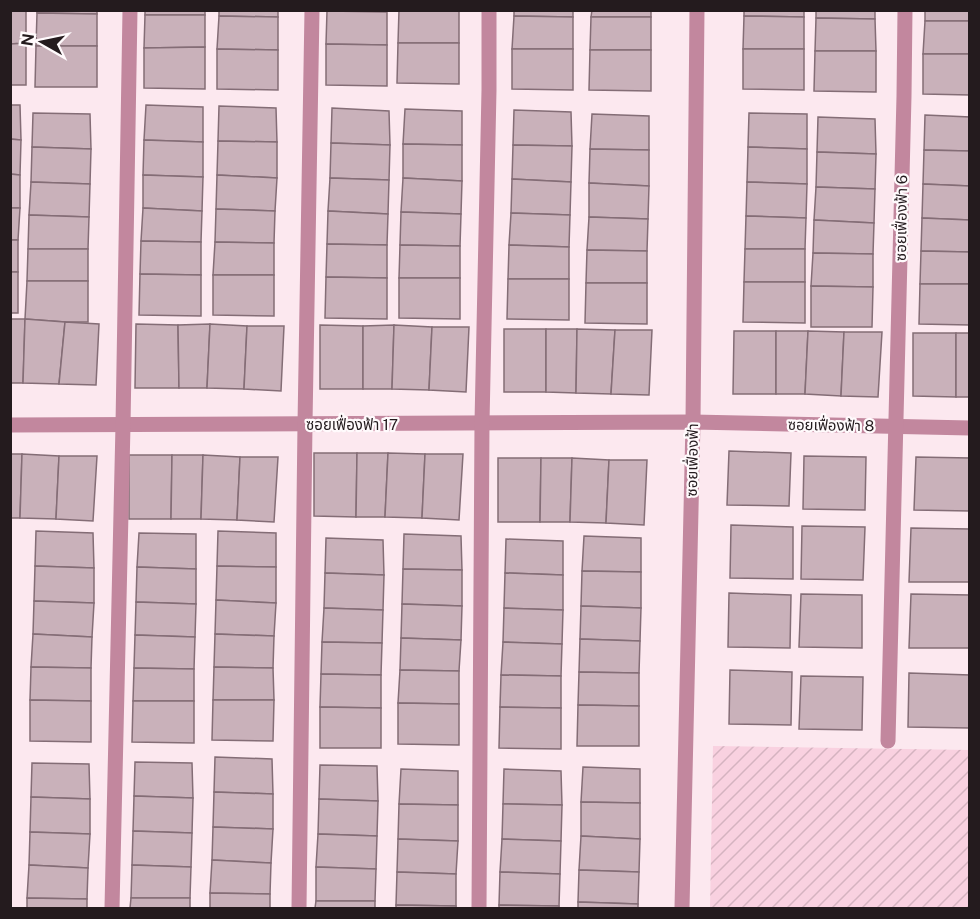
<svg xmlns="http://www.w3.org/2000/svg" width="980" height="919" viewBox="0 0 980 919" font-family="'Public Sans','Noto Sans Thai',sans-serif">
  <defs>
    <pattern id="garden-furrows" width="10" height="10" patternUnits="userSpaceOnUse" patternTransform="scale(1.5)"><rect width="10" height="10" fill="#f9d1e0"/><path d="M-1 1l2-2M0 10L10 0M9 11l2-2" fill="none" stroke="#d5b3c0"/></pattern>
  </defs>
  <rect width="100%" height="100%" fill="#fce8ef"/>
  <polygon fill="url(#garden-furrows)" points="713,746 969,750 969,908 710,908"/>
  <g fill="#c9b1ba" stroke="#846d76" stroke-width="1.5">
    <polygon points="37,10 97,10 97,14 37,13"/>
    <rect x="145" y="10" width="60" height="5"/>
    <polygon points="219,10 278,10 278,17 219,16"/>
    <polygon points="399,10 459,11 459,43 398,43"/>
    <polygon points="514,10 573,10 573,17 514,16"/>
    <polygon points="592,10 651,10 651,17 591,17"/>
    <polygon points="744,10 804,10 804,17 744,16"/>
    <polygon points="816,10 875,10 875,19 816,18"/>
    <rect x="925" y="10" width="45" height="11"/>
    <polygon points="10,11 26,11 26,43 10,44"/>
    <polygon points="327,11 387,12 387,45 326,44"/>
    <polygon points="37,13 97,14 97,46 36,46"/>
    <polygon points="145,15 205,15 205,47 144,48"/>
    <polygon points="219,16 278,17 278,50 217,49"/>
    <polygon points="514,16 573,17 573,49 512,49"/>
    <polygon points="744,16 804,17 804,49 743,49"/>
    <polygon points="591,17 651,17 651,50 590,50"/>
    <polygon points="816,18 875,19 876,51 815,51"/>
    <polygon points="925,21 970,21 970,54 923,54"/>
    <polygon points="26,43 26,85 10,85 10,44"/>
    <polygon points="398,43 459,43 459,84 397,83"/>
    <polygon points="326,44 387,45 387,86 326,85"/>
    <polygon points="36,46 97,46 97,87 35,87"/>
    <polygon points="205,47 205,89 144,88 144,48"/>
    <polygon points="217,49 278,50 278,90 217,89"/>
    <polygon points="512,49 573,49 573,90 512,89"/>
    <polygon points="743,49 804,49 804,90 743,89"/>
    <polygon points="590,50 651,50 651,91 589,90"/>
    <polygon points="815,51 876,51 876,92 814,91"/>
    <polygon points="923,54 970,54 970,95 923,94"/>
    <polygon points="10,105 20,105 21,140 10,139"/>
    <polygon points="146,105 203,107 203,142 144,140"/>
    <polygon points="219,106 276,108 277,142 218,141"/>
    <polygon points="332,108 389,111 390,145 331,143"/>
    <polygon points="405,109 462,111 462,145 403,144"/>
    <polygon points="514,110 571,112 572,146 513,145"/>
    <polygon points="33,113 90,114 91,149 32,147"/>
    <polygon points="749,113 807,114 807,149 748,147"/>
    <polygon points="592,114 649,116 649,150 590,149"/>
    <polygon points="925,115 970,117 970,151 924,150"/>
    <polygon points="818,117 875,119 876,154 817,152"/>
    <polygon points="10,139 21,140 20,175 10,174"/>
    <polygon points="144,140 203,142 203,177 143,175"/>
    <polygon points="218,141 277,142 277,178 217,175"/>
    <polygon points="331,143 390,145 389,180 330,178"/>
    <polygon points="403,144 462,145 462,181 403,178"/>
    <polygon points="513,145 572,146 571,182 512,179"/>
    <polygon points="32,147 91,149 90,184 31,182"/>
    <polygon points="748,147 807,149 807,184 747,182"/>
    <polygon points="590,149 649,150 649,186 589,183"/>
    <polygon points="924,150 970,151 970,186 923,184"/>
    <polygon points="817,152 876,154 875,189 816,187"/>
    <polygon points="10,174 20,175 20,208 10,208"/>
    <polygon points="143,175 203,177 202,211 143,208"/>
    <polygon points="217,175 277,178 275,211 216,209"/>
    <polygon points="330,178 389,180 388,214 328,211"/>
    <polygon points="403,178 462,181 461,214 401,212"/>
    <polygon points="512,179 571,182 570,215 511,213"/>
    <polygon points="31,182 90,184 89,217 29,215"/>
    <polygon points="747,182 807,184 806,218 746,216"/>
    <polygon points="589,183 649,186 648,219 589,217"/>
    <polygon points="923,184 970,186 970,220 922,218"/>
    <polygon points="816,187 875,189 874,223 814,220"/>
    <polygon points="10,208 20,208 18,240 10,240"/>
    <polygon points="143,208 202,211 201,242 141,241"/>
    <polygon points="216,209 275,211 274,243 215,242"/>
    <polygon points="328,211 388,214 387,245 327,244"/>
    <polygon points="401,212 461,214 460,246 400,245"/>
    <polygon points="511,213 570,215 569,247 509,245"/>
    <polygon points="29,215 89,217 88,249 28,249"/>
    <polygon points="746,216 806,218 805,249 745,249"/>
    <polygon points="589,217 648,219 647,251 587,250"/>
    <polygon points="922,218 970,220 970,252 921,251"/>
    <polygon points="814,220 874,223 873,254 813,253"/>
    <rect x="10" y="240" width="8" height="32"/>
    <polygon points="141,241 201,242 201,275 140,274"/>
    <polygon points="215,242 274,243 274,275 213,275"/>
    <polygon points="327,244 387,245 387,278 326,277"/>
    <polygon points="400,245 460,246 460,278 399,278"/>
    <polygon points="509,245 569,247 569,279 508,279"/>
    <polygon points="28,249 88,249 88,281 27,281"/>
    <polygon points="745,249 805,249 805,282 744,282"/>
    <polygon points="587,250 647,251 647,283 586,283"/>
    <polygon points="921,251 970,252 970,284 920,284"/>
    <polygon points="813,253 873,254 873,287 811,286"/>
    <rect x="10" y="272" width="8" height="41"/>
    <polygon points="140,274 201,275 201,316 139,315"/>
    <polygon points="213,275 274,275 274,316 213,315"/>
    <polygon points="326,277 387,278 387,319 325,318"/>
    <polygon points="399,278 460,278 460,319 399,318"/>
    <polygon points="508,279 569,279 569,320 507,319"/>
    <polygon points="27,281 88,281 88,322 65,322 25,319"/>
    <polygon points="744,282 805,282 805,323 743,322"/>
    <polygon points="586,283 647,283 647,324 585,323"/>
    <polygon points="920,284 970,284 970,325 919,324"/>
    <polygon points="811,286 873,287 872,327 811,327"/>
    <polygon points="10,319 25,319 23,383 10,383"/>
    <polygon points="25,319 65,322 59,384 23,383"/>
    <polygon points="65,322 99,324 96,385 59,384"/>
    <polygon points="136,324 178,325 179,388 135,388"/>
    <polygon points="210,324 207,388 179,388 178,325"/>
    <polygon points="210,324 247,326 244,389 207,388"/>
    <polygon points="320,325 363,326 363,389 320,389"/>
    <polygon points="394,325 392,389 363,389 363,326"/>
    <polygon points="394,325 432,327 429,390 392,389"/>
    <polygon points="247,326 284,326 281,391 244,389"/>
    <polygon points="432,327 469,327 466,392 429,390"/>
    <rect x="504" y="329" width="42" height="63"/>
    <polygon points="546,329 577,329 576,393 546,392"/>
    <polygon points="577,329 615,330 611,394 576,393"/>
    <polygon points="615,330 652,330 649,395 611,394"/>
    <polygon points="734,331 776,331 776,394 733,394"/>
    <polygon points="776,331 808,331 805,394 776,394"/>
    <polygon points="808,331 844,332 841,396 805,394"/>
    <polygon points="844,332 882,332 878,397 841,396"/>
    <polygon points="913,333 956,333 956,397 913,396"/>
    <rect x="956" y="333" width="14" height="64"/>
    <polygon points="729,451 791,453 789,506 727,505"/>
    <polygon points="314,453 357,453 356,517 314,516"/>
    <polygon points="357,453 388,453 385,517 356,517"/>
    <polygon points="388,453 425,454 422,518 385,517"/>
    <polygon points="10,454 22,454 20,518 10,518"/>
    <polygon points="22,454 59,456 56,519 20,518"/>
    <polygon points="425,454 463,454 459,520 422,518"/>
    <polygon points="129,455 172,455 171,519 129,519"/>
    <polygon points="172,455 203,455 201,519 171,519"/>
    <polygon points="203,455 240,457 237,520 201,519"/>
    <polygon points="59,456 97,456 93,521 56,519"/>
    <polygon points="804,456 866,457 865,510 803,509"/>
    <polygon points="240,457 278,457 274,522 237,520"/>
    <polygon points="916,457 970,458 970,511 914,510"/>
    <polygon points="498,458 541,458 540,522 498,522"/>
    <polygon points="541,458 572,458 570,522 540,522"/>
    <polygon points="572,458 609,460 606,523 570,522"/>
    <polygon points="609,460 647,460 644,525 606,523"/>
    <polygon points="731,525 793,527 793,579 730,578"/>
    <polygon points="802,526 865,527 863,580 801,579"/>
    <polygon points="911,528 970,529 970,582 909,582"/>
    <polygon points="36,531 93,533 94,568 35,566"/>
    <polygon points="218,531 276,533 276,567 217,566"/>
    <polygon points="139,533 196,534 196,569 137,567"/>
    <polygon points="404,534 461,536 462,570 403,569"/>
    <polygon points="584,536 641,538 641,572 582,571"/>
    <polygon points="326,538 383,540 384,575 325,573"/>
    <polygon points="506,539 563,541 563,575 505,573"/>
    <polygon points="35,566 94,568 94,603 34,601"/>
    <polygon points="217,566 276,567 276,603 216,600"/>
    <polygon points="137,567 196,569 196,604 136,602"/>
    <polygon points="403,569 462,570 462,606 402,604"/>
    <polygon points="582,571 641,572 641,608 581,606"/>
    <polygon points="325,573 384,575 383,610 324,608"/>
    <polygon points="505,573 563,575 563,610 504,608"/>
    <polygon points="729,593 791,595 790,648 728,647"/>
    <polygon points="801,594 862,595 862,648 799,647"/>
    <polygon points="911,594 970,595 970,648 909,648"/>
    <polygon points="216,600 276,603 274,636 215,634"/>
    <polygon points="34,601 94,603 92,637 33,634"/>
    <polygon points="136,602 196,604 195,637 135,635"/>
    <polygon points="402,604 462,606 461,640 401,638"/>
    <polygon points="581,606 641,608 640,641 580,639"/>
    <polygon points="324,608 383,610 382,643 322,642"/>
    <polygon points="504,608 563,610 562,644 503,642"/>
    <polygon points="33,634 92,637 91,668 31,667"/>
    <polygon points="215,634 274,636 273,668 214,667"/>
    <polygon points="135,635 195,637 194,669 134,668"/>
    <polygon points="401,638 461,640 459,671 400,670"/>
    <polygon points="580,639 640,641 639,673 579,672"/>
    <polygon points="322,642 382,643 381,675 321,674"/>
    <polygon points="503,642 562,644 561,676 501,675"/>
    <polygon points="31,667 91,668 91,701 30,700"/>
    <polygon points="214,667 273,668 274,700 213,700"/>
    <polygon points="134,668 194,669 194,701 133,701"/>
    <polygon points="400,670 459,671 459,704 398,703"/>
    <polygon points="730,670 792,672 791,725 729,724"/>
    <polygon points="579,672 639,673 639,706 578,705"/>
    <polygon points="909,673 970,675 970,728 908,727"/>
    <polygon points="321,674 381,675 381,708 320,707"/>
    <polygon points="501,675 561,676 561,708 500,707"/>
    <polygon points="801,676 863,677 862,730 799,729"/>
    <polygon points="30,700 91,701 91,742 30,741"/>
    <polygon points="213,700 274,700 273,741 212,740"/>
    <polygon points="133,701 194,701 194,743 132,742"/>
    <polygon points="398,703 459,704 459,745 398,744"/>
    <polygon points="578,705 639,706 639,746 577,746"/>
    <polygon points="320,707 381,708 381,748 320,748"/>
    <polygon points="500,707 561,708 561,749 499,748"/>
    <polygon points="215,757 272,759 273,794 214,792"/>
    <polygon points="135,762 192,763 193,798 134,796"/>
    <polygon points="32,763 89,764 90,799 31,797"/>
    <polygon points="320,765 377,766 378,801 319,799"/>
    <polygon points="583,767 640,769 640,803 581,802"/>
    <polygon points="401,769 458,771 458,805 399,804"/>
    <polygon points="504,769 561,771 562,805 503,804"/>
    <polygon points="214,792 273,794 273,829 213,827"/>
    <polygon points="134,796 193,798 192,833 133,831"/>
    <polygon points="31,797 90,799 90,834 30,832"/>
    <polygon points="319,799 378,801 377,836 318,834"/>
    <polygon points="581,802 640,803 640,839 581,836"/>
    <polygon points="399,804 458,805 458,841 398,839"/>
    <polygon points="503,804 562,805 561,841 502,839"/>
    <polygon points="213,827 273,829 271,863 212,860"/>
    <polygon points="133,831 192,833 191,867 132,865"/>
    <polygon points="30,832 90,834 88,868 29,865"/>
    <polygon points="318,834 377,836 376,869 316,867"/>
    <polygon points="581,836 640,839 639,872 579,870"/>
    <polygon points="398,839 458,841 456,874 397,872"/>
    <polygon points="502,839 561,841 560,874 500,872"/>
    <polygon points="212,860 271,863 270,894 210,893"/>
    <polygon points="29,865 88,868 87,899 27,898"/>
    <polygon points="132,865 191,867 190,898 131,898"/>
    <polygon points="316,867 376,869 375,901 316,901"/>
    <polygon points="579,870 639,872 638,904 578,902"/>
    <polygon points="397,872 456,874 456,906 396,905"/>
    <polygon points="500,872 560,874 559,906 499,905"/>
    <polygon points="210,893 270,894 270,908 210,908"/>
    <polygon points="27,898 87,899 87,908 27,908"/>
    <polygon points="131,898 190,898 190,908 130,908"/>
    <polygon points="316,901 375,901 375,908 315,908"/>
    <polygon points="578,902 638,904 638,908 578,908"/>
    <polygon points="396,905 456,906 456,908 396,908"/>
    <polygon points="499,905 559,906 559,908 499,908"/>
  </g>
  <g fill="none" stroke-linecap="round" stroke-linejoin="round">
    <g stroke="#c2879e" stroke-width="15">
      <polyline points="10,425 693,422 970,428"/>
      <polyline points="888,741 904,96 905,10"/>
      <polyline points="112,908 123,425 130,10"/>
      <polyline points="299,908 305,424 312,10"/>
      <polyline points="479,908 482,423 489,90 489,10"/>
      <polyline points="682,908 693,422 697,10"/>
    </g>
  </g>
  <g text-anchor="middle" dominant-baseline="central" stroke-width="4.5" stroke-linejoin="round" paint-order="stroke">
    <g font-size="15" fill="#241b1e" stroke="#fffafc">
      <text transform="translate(901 218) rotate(-89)">ซอยเฟื่องฟ้า 6</text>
      <text x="352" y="424">ซอยเฟื่องฟ้า 17</text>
      <text transform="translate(831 425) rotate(1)">ซอยเฟื่องฟ้า 8</text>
      <text transform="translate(692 460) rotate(-89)">ซอยเฟื่องฟ้า</text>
    </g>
  </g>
  <rect width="980" height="919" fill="none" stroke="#241b1e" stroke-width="24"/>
  <g transform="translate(42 42) rotate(279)" stroke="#fffafc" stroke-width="4.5" paint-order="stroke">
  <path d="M0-4.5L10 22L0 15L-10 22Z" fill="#241b1e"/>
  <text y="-9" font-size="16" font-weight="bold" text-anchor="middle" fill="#241b1e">N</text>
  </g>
</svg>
